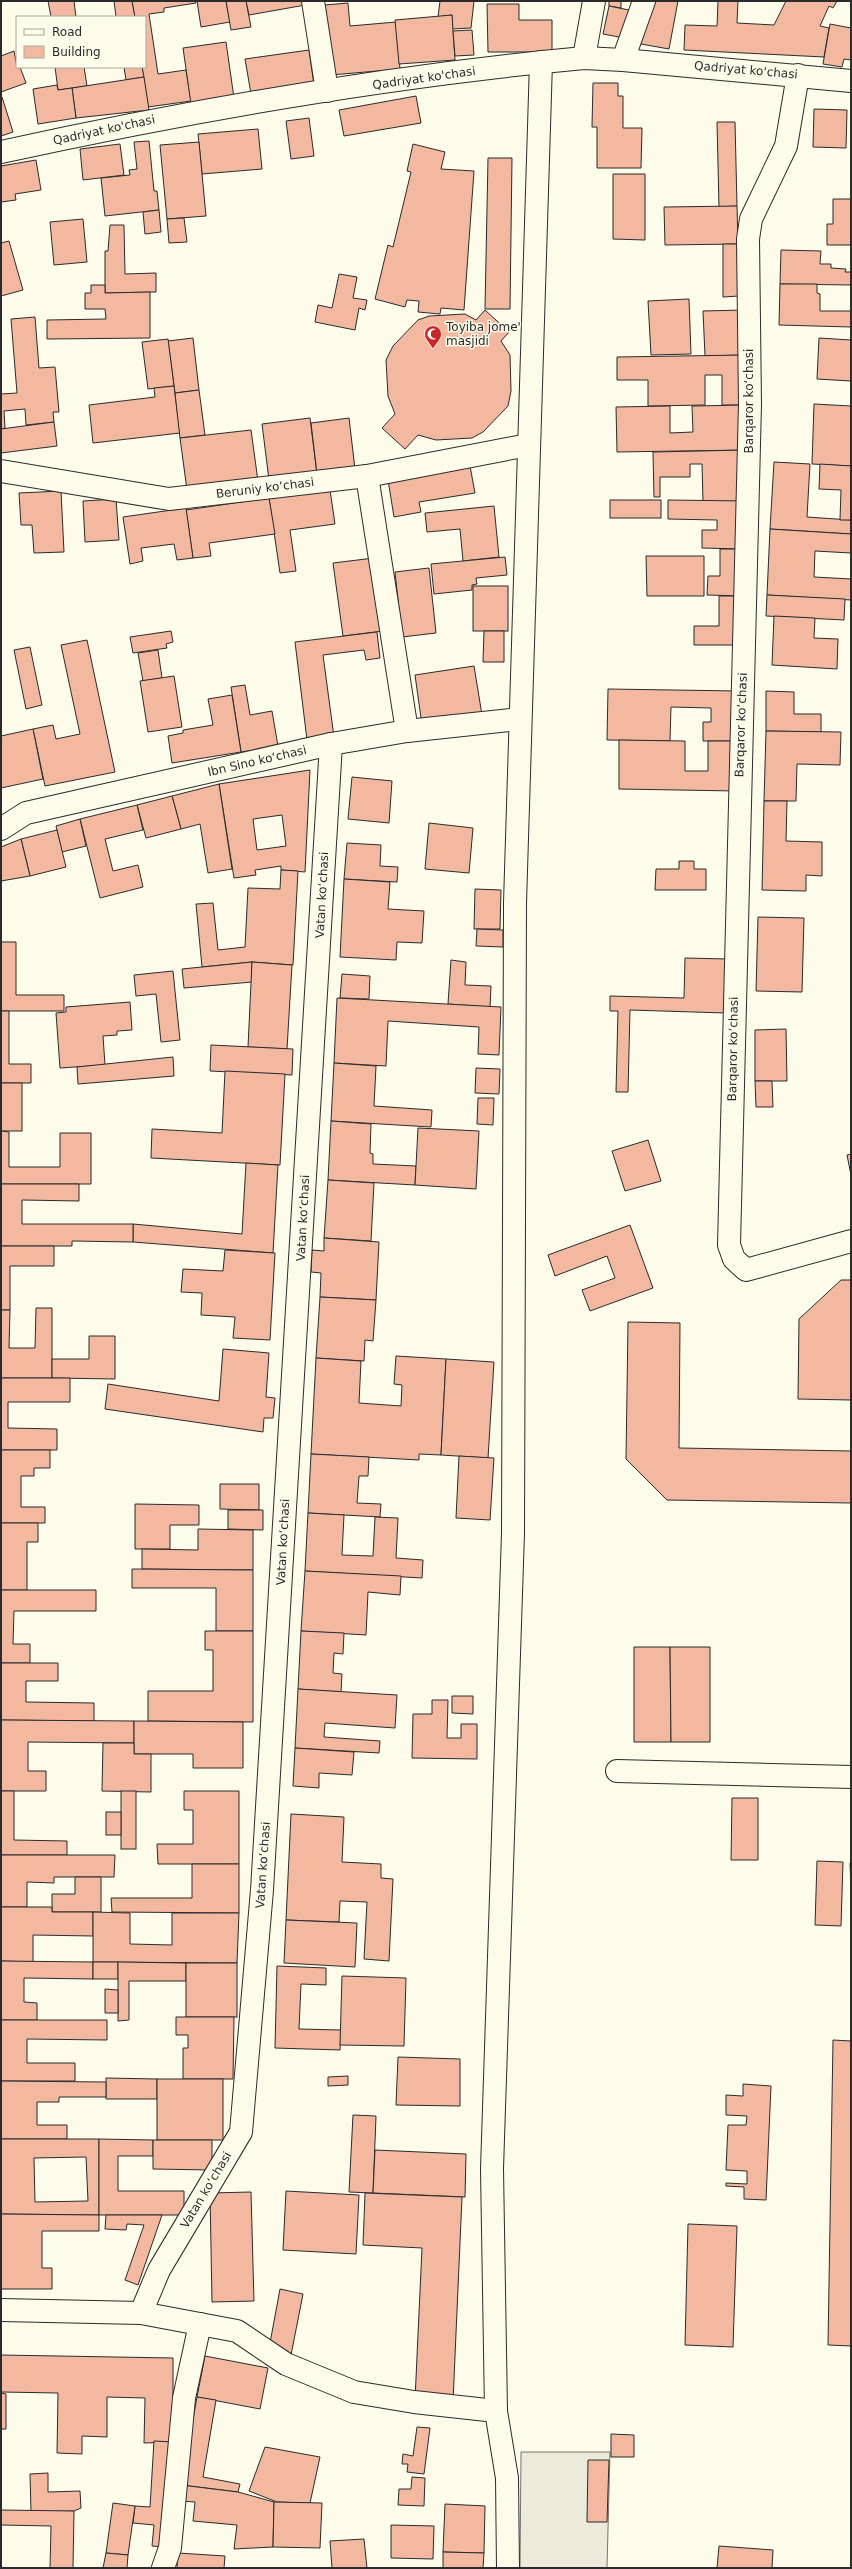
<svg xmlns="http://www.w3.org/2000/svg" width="852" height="2569" viewBox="0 0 852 2569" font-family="'DejaVu Sans',sans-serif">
  <rect width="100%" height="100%" fill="#fdfbea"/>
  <polygon fill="#eceadb" stroke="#74746e" points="521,2452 610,2452 607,2568 520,2568"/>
  <g fill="#f2b8a0" stroke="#2b2b2b" fill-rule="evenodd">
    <polygon points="48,1 74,1 76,17 51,17"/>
    <polygon points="114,1 132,1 135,17 116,17"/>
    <polygon points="132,1 195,1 196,3 164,8 164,12 149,14 158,74 186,70 191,101 148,107 142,67 145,67 145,17 135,17"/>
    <polygon points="197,1 226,1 230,22 201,27"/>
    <polygon points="226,1 246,1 251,27 231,30"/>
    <polygon points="246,1 310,1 311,4 249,15"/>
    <polygon points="440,1 474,1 471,28 452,29 452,15 438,17"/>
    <polygon points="609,1 621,1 621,8 609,6"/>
    <polygon points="649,1 678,1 669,49 641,44"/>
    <polygon points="718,1 738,1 737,23 774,25 786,1 837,1 833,8 829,6 820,26 829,28 824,57 684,50 685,25 717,26"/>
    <polygon points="348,3 350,26 396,22 400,69 331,75 325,5"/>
    <polygon points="487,4 519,4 519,20 552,20 552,52 488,52"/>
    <polygon points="609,6 629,10 624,38 603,34"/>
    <polygon points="452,15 455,60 399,64 395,20"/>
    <polygon points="830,24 851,28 851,60 844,59 842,67 823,64"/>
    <polygon points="472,30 474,55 455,56 453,31"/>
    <polygon points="226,42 234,98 191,104 183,48"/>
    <polygon points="309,50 314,85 251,94 245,59"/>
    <polygon points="14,51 17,67 20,67 26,83 1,92 1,56"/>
    <polygon points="55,67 84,67 87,86 58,90"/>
    <polygon points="124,67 142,67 144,77 126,80"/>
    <polygon points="144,77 149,110 76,118 72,88"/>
    <polygon points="593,83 618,83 618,96 623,96 623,128 642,128 641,168 597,168 597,127 592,127"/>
    <polygon points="57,85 58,90 72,88 76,118 38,124 33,89"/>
    <polygon points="416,96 421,123 344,136 339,110"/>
    <polygon points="2,97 13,132 1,136 1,98"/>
    <polygon points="814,109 847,110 846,148 813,147"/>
    <polygon points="309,118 314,156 291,159 286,121"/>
    <polygon points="717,122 735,122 737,206 719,207"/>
    <polygon points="258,129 262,169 202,174 198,134"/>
    <polygon points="149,141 154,191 157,191 159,210 105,216 101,178 130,175 129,170 137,169 134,142"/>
    <polygon points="199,142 206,216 167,219 160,145"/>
    <polygon points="120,144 124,175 83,180 80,149"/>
    <polygon points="413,144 445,152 441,169 474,171 464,310 441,308 440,314 418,312 419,301 407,300 405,307 375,299 388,245 393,247 411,172 407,171"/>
    <polygon points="488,158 512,158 510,309 485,309"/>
    <polygon points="36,160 41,190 15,194 16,200 1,202 1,166"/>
    <polygon points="613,174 645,174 645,240 613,239"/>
    <polygon points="833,199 851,199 851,245 827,245 827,224 833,224"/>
    <polygon points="737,206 738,244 665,245 664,207"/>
    <polygon points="159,210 161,232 145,234 143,212"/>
    <polygon points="184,218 187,242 169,243 167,219"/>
    <polygon points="83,219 87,262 54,265 50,222"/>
    <polygon points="110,225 124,225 125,274 156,273 156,292 105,293 105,251 108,251"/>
    <polygon points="9,241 23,290 1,296 1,243"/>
    <polygon points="723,244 738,244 739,296 723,297"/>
    <polygon points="781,250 821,251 820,264 831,264 831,268 846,269 845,272 851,272 851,285 780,284"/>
    <polygon points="339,274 357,277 353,298 367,300 365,310 359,308 355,330 315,322 318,305 332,308"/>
    <polygon points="780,284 817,284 817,293 820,294 820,311 851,311 851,327 779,325"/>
    <polygon points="91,285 105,285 105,293 150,292 150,338 47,339 47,320 106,319 105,309 85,309 85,293 91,293"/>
    <polygon points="689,299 691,354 651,355 648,301"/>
    <polygon points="485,310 509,332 501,341 510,355 511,391 508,406 483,432 472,438 436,440 418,435 405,449 382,428 395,414 388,396 386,360 393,346 418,320 429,316 465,314 476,320"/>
    <polygon points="743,310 744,355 705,356 703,311"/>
    <polygon points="35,317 39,368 55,367 59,412 53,412 54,422 26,425 25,409 4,411 5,428 1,429 1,394 17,393 11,319"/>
    <polygon points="193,338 199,390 175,393 168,341"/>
    <polygon points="819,338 851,340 851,381 817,379"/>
    <polygon points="168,339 174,386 148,389 142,342"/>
    <polygon points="744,355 745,405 722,405 722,375 705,375 705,405 648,406 648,380 617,380 617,357"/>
    <polygon points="174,386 180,433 93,443 89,405 155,397 154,388"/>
    <polygon points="199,390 205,435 180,438 175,393"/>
    <polygon points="814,404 851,406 851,466 812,464"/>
    <polygon points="745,405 746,450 617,452 616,407 670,406 670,433 693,432 692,406"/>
    <polygon points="310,418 317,474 269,480 262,424"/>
    <polygon points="349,418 355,469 317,474 311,423"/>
    <polygon points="54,422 57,446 1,453 1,429"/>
    <polygon points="251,430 258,481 187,490 180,438"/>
    <polygon points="746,450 746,501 703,502 702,464 690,464 690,477 660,477 660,497 654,497 653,452"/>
    <polygon points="774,462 810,464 807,517 851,520 851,534 770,529"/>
    <polygon points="820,464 851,466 851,520 840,520 841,490 819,489"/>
    <polygon points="470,466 475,493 419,502 421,512 394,517 388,480"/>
    <polygon points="330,490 335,524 290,530 296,571 280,573 269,498"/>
    <polygon points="61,491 64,552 34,553 32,525 21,525 19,493"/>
    <polygon points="269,498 275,534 209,543 211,556 193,558 186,510"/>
    <polygon points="116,499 119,540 85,542 83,501"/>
    <rect x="610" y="500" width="51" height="18"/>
    <polygon points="668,500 746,501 743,549 702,548 702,530 717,530 717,520 668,519"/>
    <polygon points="494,506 499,557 463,561 460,529 427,532 425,513"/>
    <polygon points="186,508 193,558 177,560 174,544 141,548 143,561 130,564 123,517"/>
    <polygon points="770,529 851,534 851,553 815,551 814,577 851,579 851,600 767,595"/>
    <polygon points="720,549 743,549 743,596 707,595 708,576 720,576"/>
    <polygon points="646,556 704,556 704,596 647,596"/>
    <polygon points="505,557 507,575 476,578 477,584 472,585 472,590 434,594 431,564"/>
    <polygon points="374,558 383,631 343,636 333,563"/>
    <polygon points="429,568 436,633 402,637 395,572"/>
    <rect x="473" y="586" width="35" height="45"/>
    <polygon points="767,595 845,599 844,620 766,616"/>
    <polygon points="719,596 743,596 743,645 694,645 694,626 719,626"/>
    <polygon points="774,616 815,618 814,638 838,639 837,669 772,665"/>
    <polygon points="171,631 173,642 166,644 167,648 133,653 130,637"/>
    <polygon points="484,631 504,631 504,662 483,662"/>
    <polygon points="377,632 380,658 366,660 364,650 323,655 334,737 307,740 295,642"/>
    <polygon points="87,640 115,772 45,786 33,729 53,725 56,739 80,734 61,645"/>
    <polygon points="30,647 42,705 26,709 14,650"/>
    <polygon points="158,650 162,678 143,681 138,653"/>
    <polygon points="474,666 482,715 422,725 415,675"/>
    <polygon points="174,676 182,727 148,732 140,681"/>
    <polygon points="245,685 250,715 272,711 278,746 241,752 231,687"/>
    <polygon points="608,689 738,691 738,741 703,741 703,722 711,722 711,708 671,707 670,741 607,740"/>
    <polygon points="766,691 794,692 794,714 821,714 821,732 766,731"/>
    <polygon points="232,695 241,752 172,763 168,736 183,733 183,730 213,725 208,699"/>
    <polygon points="33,729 43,779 1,788 1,736"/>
    <polygon points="766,731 841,732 840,765 797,764 796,801 764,801"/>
    <polygon points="619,740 685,741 685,771 708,771 708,741 738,741 737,791 619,789"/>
    <path d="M310 770 305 872 281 870V866L255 870 256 875 234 878 219 784ZM282 815 286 846 257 850 253 819Z"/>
    <polygon points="352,777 392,781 389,823 348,819"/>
    <polygon points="219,784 232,869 208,873 200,824 181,829 172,796"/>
    <polygon points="172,796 181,829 146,838 137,805"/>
    <polygon points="764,801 787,801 786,841 822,842 822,876 806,875 806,891 762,890"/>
    <polygon points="137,805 143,830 105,839 113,871 138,865 143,887 100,898 80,819"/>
    <polygon points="80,819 86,846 62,852 56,826"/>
    <polygon points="429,823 473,828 469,873 425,869"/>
    <polygon points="57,830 66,867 30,876 21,839"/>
    <polygon points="21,839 30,876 1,881 1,847"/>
    <polygon points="347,843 381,845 380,866 398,867 397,882 344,879"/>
    <polygon points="679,861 694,861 694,869 706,869 706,890 655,890 656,869 679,869"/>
    <polygon points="281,870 298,871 293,965 252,962 202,967 196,904 213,903 218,950 245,947 248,888 280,889"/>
    <polygon points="344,879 390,882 388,909 424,911 422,943 397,942 396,960 340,957"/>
    <polygon points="475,889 501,890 500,929 474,929"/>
    <polygon points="758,917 804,918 802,992 756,991"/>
    <polygon points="477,929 503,930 503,947 476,946"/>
    <polygon points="1,942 16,942 16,995 64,995 64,1011 1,1011"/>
    <polygon points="685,958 728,959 726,1013 630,1010 628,1092 616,1092 618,1011 610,1011 610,996 684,998"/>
    <polygon points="451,960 466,962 465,985 491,986 490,1007 448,1004"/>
    <polygon points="252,962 252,982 184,988 182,969"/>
    <polygon points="252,962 292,965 287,1049 248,1047"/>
    <polygon points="173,971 180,1040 161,1042 156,994 136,996 134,975"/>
    <polygon points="342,974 370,976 369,999 340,998"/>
    <polygon points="337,998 501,1007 499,1055 478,1054 479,1027 388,1021 386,1066 334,1063"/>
    <polygon points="130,1002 132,1030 117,1031 117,1035 103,1036 105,1065 60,1068 56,1013 66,1012 66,1007"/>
    <polygon points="1,1011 9,1011 9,1064 31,1064 31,1083 1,1083"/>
    <polygon points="786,1029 787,1081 755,1081 755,1030"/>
    <polygon points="211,1045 293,1049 292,1075 210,1071"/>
    <polygon points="173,1057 174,1076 78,1084 77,1067"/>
    <polygon points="334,1063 376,1066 374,1106 432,1110 431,1127 331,1121"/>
    <polygon points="476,1068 500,1069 499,1094 475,1093"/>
    <polygon points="225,1071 285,1074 280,1165 151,1158 152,1129 222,1133"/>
    <polygon points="755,1081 772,1081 773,1107 756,1107"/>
    <rect x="1" y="1083" width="21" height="48"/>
    <polygon points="478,1098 494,1098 493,1125 477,1124"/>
    <polygon points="331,1121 371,1124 370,1153 373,1154 373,1164 416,1166 415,1185 328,1180"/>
    <polygon points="418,1128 479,1131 476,1189 415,1185"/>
    <polygon points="1,1131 9,1132 9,1167 60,1167 60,1133 91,1133 91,1184 1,1184"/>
    <polygon points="648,1140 661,1181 625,1191 612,1151"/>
    <polygon points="851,1154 851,1175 847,1155"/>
    <polygon points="246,1163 278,1165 273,1253 133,1242 133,1224 242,1234"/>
    <polygon points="328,1180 374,1183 371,1241 324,1238"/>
    <polygon points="1,1184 79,1184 79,1201 22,1200 22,1224 133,1224 133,1242 72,1241 72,1246 1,1246"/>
    <polygon points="630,1225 653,1288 590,1311 582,1290 615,1278 607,1256 555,1276 548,1255"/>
    <polygon points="324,1238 379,1242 376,1300 320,1297 321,1273 311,1272 312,1250 324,1251"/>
    <polygon points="1,1246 54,1246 54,1266 10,1266 10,1310 1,1310"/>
    <polygon points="225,1250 275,1253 270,1340 233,1338 235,1317 201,1315 202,1293 181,1292 183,1269 223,1271"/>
    <polygon points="841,1280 851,1280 851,1400 798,1399 799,1319"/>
    <polygon points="320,1297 376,1300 373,1341 365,1340 364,1361 316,1358"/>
    <polygon points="36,1308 52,1308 52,1378 1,1378 1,1310 10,1310 9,1348 35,1348"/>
    <polygon points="628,1322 680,1323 679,1448 851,1451 851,1503 667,1500 626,1459"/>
    <polygon points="89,1336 115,1336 115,1379 52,1378 52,1359 89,1359"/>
    <polygon points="223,1349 269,1353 266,1397 275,1398 273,1418 264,1418 263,1432 105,1409 108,1384 219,1401"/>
    <polygon points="396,1356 446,1359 441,1455 419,1454 419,1460 311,1454 316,1358 361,1361 359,1403 401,1406 402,1385 394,1384"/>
    <polygon points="446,1359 494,1362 488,1458 441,1455"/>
    <polygon points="1,1378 70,1378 70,1402 8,1402 8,1428 57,1429 57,1450 1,1450"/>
    <polygon points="1,1450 50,1450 50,1468 34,1468 34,1476 21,1476 21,1507 45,1507 45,1523 1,1523"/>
    <polygon points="311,1454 369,1457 368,1476 359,1476 357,1503 381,1504 380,1517 308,1513"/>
    <polygon points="459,1456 494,1458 490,1520 456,1518"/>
    <polygon points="220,1484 259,1484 259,1510 220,1509"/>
    <polygon points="135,1504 199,1505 199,1525 170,1525 170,1549 135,1549"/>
    <polygon points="228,1510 263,1510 263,1530 228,1529"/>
    <polygon points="308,1513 344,1515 342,1555 373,1556 375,1517 398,1518 396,1558 423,1560 422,1578 305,1571"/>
    <polygon points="1,1523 38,1523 38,1542 27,1542 27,1590 1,1590"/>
    <polygon points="198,1529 253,1530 253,1570 142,1569 142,1549 198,1550"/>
    <polygon points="132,1569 253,1570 253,1631 216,1631 216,1588 132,1588"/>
    <polygon points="305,1571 401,1576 400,1595 368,1592 366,1635 301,1631"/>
    <polygon points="1,1590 96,1590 96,1611 14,1611 13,1644 30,1644 30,1663 1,1663"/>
    <polygon points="205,1631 253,1631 253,1722 148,1721 148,1691 213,1691 213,1650 205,1650"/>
    <polygon points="301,1631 344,1633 343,1654 334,1653 333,1673 342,1674 341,1692 298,1689"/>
    <polygon points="634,1647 670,1647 671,1742 634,1742"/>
    <polygon points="670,1647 710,1647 710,1742 671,1742"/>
    <polygon points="1,1663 58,1663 58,1681 26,1681 26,1702 94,1703 94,1721 1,1720"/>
    <polygon points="298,1689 397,1695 395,1728 325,1723 324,1737 380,1741 379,1753 295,1748"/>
    <polygon points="452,1696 473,1696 473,1714 452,1713"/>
    <polygon points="432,1700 448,1700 447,1738 461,1738 461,1724 477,1724 477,1759 412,1758 413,1714 432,1714"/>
    <polygon points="1,1720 134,1721 134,1743 28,1742 28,1771 46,1771 46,1791 1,1791"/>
    <polygon points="134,1721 243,1722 243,1768 193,1768 193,1754 134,1754"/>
    <polygon points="103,1743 134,1743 134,1754 151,1754 151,1792 102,1791"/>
    <polygon points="295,1748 354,1752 352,1775 319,1773 319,1788 293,1786"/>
    <polygon points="1,1791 14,1791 14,1840 67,1841 67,1855 1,1855"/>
    <rect x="121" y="1791" width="15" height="58"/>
    <polygon points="184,1791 239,1791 239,1864 158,1864 157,1844 193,1844 193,1810 184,1810"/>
    <polygon points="732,1798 758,1798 758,1860 731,1860"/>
    <rect x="106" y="1812" width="15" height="23"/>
    <polygon points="291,1814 344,1817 342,1862 381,1864 381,1878 393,1879 389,1961 364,1959 367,1902 340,1901 339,1922 286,1920"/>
    <polygon points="1,1855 115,1855 114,1877 54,1877 54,1883 27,1882 27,1907 1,1907"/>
    <polygon points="817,1861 843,1862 841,1926 815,1925"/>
    <polygon points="850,1863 851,1863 851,1890"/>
    <polygon points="192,1864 239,1864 239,1913 112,1912 111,1898 192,1898"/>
    <polygon points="75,1877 101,1877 101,1912 52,1912 52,1894 75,1894"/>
    <polygon points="1,1907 52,1907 52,1912 93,1912 93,1936 33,1935 33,1962 1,1961"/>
    <polygon points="93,1912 130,1913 130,1944 172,1945 172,1913 239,1913 237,1963 93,1962"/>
    <polygon points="286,1920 357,1923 355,1967 284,1963"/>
    <polygon points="1,1961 93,1962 93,1979 24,1978 24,2002 37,2003 37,2020 1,2020"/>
    <rect x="93" y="1962" width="25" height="17"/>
    <polygon points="118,1962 186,1963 186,1981 129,1981 129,2020 118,2021"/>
    <rect x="186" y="1963" width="51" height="54"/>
    <polygon points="277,1966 326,1968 326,1985 301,1984 299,2029 341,2030 340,2050 275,2048"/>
    <polygon points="342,1976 406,1978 404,2046 340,2045"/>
    <polygon points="105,1989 118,1990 118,2013 105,2013"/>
    <polygon points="176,2017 234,2017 233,2079 183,2079 183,2048 188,2048 188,2035 176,2035"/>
    <polygon points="1,2020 107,2020 107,2040 27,2039 27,2063 75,2063 75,2081 1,2081"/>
    <polygon points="833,2040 851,2041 851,2346 828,2345"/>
    <polygon points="398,2057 460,2059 460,2106 396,2105"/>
    <polygon points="348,2076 348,2085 328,2086 328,2077"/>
    <polygon points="106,2078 157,2079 157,2099 106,2099"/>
    <rect x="157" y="2079" width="66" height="61"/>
    <polygon points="1,2081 106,2082 106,2097 59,2097 59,2102 37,2102 37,2125 67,2125 67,2139 1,2139"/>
    <polygon points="743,2084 771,2086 766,2200 744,2199 744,2187 726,2186 726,2183 747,2184 747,2171 726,2170 728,2125 746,2125 747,2116 726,2115 726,2095 743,2096"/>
    <polygon points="353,2115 376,2116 373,2193 349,2192"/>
    <path d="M1 2139H99V2215L1 2214ZM86 2157 88 2201 35 2202 34 2158Z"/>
    <polygon points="99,2139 153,2140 153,2156 118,2156 118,2191 184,2191 184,2215 99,2215"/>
    <polygon points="153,2140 212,2140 212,2170 153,2169"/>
    <polygon points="375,2150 466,2154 465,2197 373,2193"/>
    <polygon points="286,2191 359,2195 356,2254 283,2250"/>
    <polygon points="251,2192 254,2301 212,2302 210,2193"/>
    <polygon points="365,2193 462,2197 453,2402 415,2400 422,2248 363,2245"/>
    <polygon points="1,2214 99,2215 99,2231 42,2231 42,2268 52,2268 52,2289 1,2289"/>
    <polygon points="106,2215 162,2215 138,2285 125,2280 144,2225 127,2224 126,2230 105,2229"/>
    <polygon points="688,2224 737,2226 733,2347 685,2345"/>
    <polygon points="280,2289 303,2294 291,2355 270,2343"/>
    <polygon points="1,2355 173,2358 173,2442 144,2443 145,2398 107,2397 107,2437 82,2436 82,2454 57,2453 58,2393 1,2392"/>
    <polygon points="205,2356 268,2368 260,2409 197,2397"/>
    <polygon points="1,2393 6,2394 6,2429 1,2429"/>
    <polygon points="197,2397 216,2400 203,2477 240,2484 238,2492 181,2485"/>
    <polygon points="417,2427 430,2428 424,2474 407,2472 408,2464 402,2464 403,2454 413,2456"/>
    <polygon points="611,2434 634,2435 634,2457 611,2457"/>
    <polygon points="154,2441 173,2442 165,2547 152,2546 154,2525 133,2523 135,2506 150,2507"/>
    <polygon points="265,2447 320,2457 310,2503 277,2502 249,2491"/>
    <polygon points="588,2460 609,2460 607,2522 587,2522"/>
    <polygon points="48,2473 48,2492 80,2491 81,2508 74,2511 31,2512 30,2474"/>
    <polygon points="412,2477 425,2478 424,2506 398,2505 399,2489 411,2489"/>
    <polygon points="181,2485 238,2492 274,2502 273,2547 234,2549 237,2525 193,2521 195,2502 179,2501"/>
    <polygon points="274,2502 322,2503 320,2548 273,2547"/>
    <polygon points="113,2503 135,2506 128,2555 106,2553"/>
    <polygon points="445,2504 485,2506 484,2553 443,2552"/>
    <polygon points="1,2510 74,2511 73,2568 50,2568 51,2526 1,2525"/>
    <polygon points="391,2525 434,2526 433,2559 391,2558"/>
    <polygon points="364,2539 367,2568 332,2568 330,2541"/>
    <polygon points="719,2546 773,2550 772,2568 717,2568"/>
    <polygon points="443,2552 484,2553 483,2568 443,2568"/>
    <polygon points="106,2553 128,2555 127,2568 103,2568"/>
    <polygon points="178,2553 225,2556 224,2568 177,2568"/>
  </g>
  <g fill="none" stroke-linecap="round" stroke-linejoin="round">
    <g stroke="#2b2b2b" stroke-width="24">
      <g id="minor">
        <polyline points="313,1 327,91"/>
        <polyline points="584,58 594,1"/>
        <polyline points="623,60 644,1"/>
        <polyline points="798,75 786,146 751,219 748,239 750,404 729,1245 734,1259 746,1270 851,1241"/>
        <path d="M1 152C193 110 388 76 584 58L623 60 851 81"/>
        <polyline points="1,471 169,499 367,476 528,445"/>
        <polyline points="367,476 407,731"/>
        <polyline points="1,829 26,813 331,744 407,731 519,719"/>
        <polyline points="617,1771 851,1777"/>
        <polyline points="1,2310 141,2313 237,2331 286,2364 354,2392 414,2402 496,2411"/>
        <polyline points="141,2313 159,2270 241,2132 262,1890 331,744"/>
        <polyline points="163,2568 170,2548 184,2398 200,2324"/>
        <polyline points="508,2568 507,2478 496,2411 492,2169 513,1533 515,903 541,62"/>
      </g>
    </g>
    <use href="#minor" stroke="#fdfbea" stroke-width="22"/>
  </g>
  <defs>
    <g id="mosque-pin" transform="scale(0.9)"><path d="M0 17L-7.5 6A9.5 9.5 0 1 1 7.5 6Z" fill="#c62828" stroke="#fdfbea"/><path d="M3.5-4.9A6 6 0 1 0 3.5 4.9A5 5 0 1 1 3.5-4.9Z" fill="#fff"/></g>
  </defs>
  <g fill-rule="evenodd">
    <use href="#mosque-pin" x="433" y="334"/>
  </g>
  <g text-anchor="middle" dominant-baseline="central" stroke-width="3" stroke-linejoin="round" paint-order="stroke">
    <g font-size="12" fill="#2b2b2b" stroke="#fdfbea">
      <text transform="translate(746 70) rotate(5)">Qadriyat ko'chasi</text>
      <text transform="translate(424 78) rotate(-8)">Qadriyat ko'chasi</text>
      <text transform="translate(104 130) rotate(-12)">Qadriyat ko'chasi</text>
      <text transform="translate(749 401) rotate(-90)">Barqaror koʻchasi</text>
      <text transform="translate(265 488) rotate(-7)">Beruniy koʻchasi</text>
      <text transform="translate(741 725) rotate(-88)">Barqaror koʻchasi</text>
      <text transform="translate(257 761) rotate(-13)">Ibn Sino koʻchasi</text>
      <text transform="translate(322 895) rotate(-87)">Vatan koʻchasi</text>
      <text transform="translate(733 1049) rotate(-89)">Barqaror koʻchasi</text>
      <text transform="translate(303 1218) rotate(-87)">Vatan koʻchasi</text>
      <text transform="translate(283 1542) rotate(-87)">Vatan koʻchasi</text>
      <text transform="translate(263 1865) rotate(-86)">Vatan koʻchasi</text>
      <text transform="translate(206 2190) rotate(-59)">Vatan koʻchasi</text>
    </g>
    <g font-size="12" fill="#2b2b2b" stroke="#fdfbea" text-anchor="start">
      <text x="446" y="327">Toyiba jome'<tspan x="446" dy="14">masjidi</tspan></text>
    </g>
  </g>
  <rect width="852" height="2569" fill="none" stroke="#2b2b2b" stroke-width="4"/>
  <rect x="16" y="16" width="130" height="52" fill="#fdfbea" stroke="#a9a89e"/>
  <rect x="24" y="29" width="20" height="6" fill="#fdfbea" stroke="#a9a89e"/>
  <text x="52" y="36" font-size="12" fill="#2b2b2b">Road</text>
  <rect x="24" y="46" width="20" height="12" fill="#f2b8a0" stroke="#a9a89e"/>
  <text x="52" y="56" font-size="12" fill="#2b2b2b">Building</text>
</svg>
